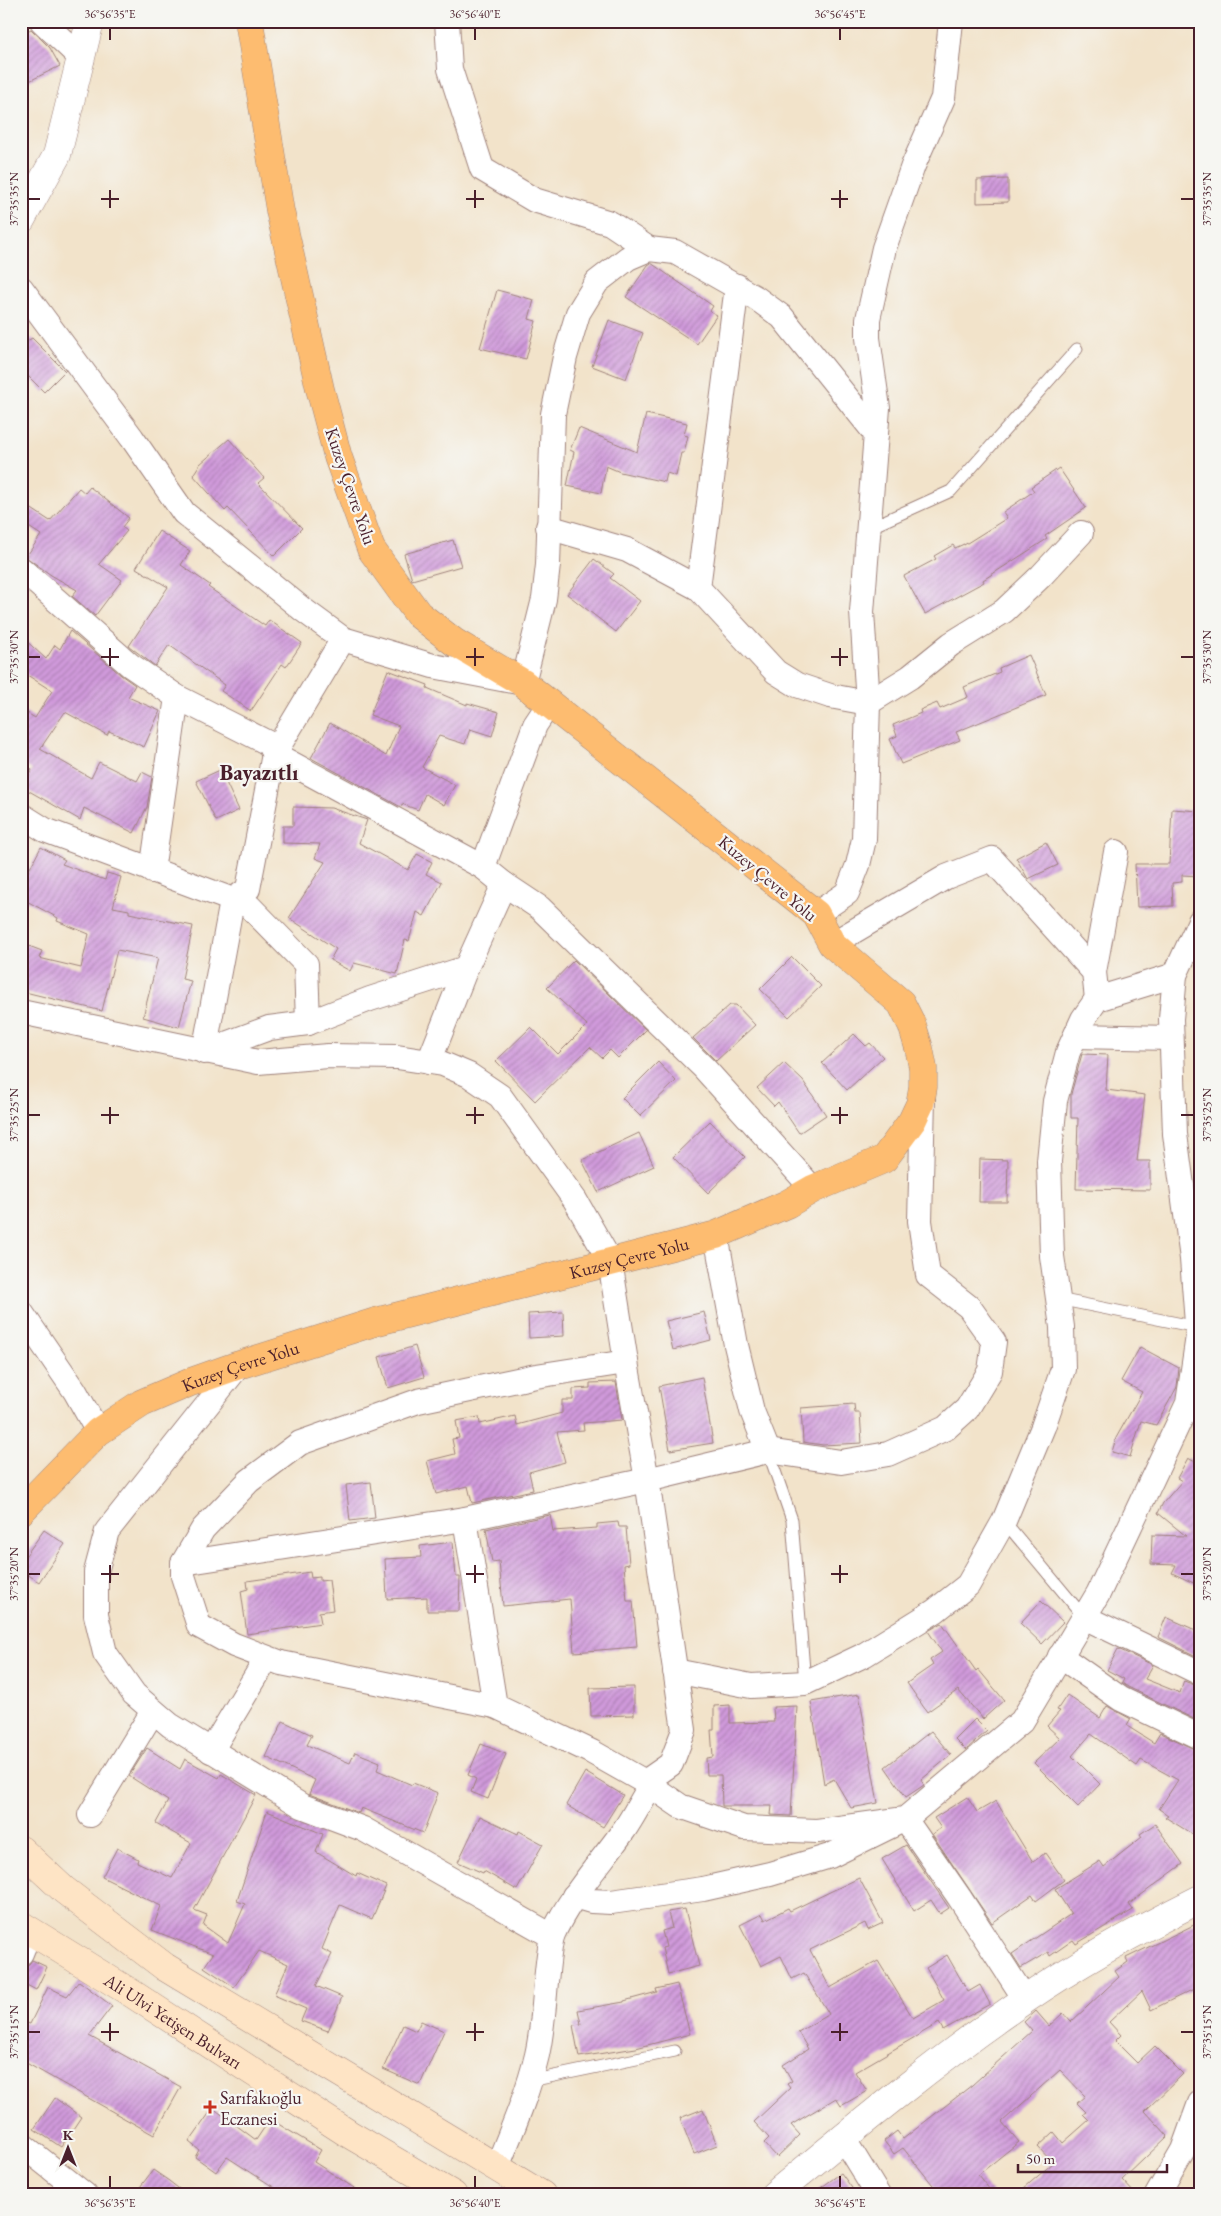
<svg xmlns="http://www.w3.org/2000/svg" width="1221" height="2216" viewBox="0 0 1221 2216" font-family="'EB Garamond',serif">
  <defs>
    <pattern id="building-hatch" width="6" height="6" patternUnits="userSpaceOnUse" patternTransform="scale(1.25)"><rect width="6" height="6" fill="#d09adb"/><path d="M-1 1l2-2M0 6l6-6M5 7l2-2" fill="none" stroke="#ab7db2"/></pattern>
  </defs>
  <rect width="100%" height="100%" fill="#f6f6f2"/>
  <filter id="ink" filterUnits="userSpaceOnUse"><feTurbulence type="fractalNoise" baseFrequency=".02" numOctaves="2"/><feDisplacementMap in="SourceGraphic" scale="10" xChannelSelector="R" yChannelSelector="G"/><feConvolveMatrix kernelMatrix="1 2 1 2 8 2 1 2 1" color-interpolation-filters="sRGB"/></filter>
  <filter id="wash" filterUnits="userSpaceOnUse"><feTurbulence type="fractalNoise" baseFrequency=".0096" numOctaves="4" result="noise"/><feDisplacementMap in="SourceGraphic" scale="20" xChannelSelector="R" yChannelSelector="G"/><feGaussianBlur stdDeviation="1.12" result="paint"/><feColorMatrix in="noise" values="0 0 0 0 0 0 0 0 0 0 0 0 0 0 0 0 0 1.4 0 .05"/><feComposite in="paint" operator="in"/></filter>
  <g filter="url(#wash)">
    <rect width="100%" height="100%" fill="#f2e3ca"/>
    <g id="blocks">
      <g fill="url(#building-hatch)">
        <polygon points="31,29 50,48 60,66 21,85 21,34"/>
        <polygon points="1008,179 1008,202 977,203 977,180"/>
        <polygon points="651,263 713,306 710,311 717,315 697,344 626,297 648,265"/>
        <polygon points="497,290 534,300 529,319 536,321 526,359 480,348"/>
        <polygon points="609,320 643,333 626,379 592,366"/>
        <polygon points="32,338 65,371 44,392 21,369 21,345"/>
        <polygon points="646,414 687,423 684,435 688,436 684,453 681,453 676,476 667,473 665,482 620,472 606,466 601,493 567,486 574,452 570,450 579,428 637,452"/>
        <polygon points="229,439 264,478 258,483 302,528 274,556 228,508 225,511 193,475 200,464"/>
        <polygon points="1059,468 1086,508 1045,536 1047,539 983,580 984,582 925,614 904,576 936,559 934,556 953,545 955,548 964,544 964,545 1007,518 1003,512 1034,491 1031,487"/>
        <polygon points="90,487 129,518 122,527 127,531 99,564 122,580 95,616 72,596 77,590 51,575 26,557 41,535 21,522 21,502 50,521 79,488 85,493"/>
        <polygon points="159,531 190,551 181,565 210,585 208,587 265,626 269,620 302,643 286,667 282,664 251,711 221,691 225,685 169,645 155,666 129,646 168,587 136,568"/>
        <polygon points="453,540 461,566 412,580 404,554"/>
        <polygon points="594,559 614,574 610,578 640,601 616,632 567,594"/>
        <polygon points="70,631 121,675 135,685 128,697 160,711 144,747 109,731 107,735 65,712 40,749 91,778 99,762 137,781 142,772 152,777 147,807 134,833 84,808 80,820 22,787 32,770 21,763 21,709 35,718 52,691 21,671 21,636 46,659 55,645 60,649"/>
        <polygon points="1029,655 1046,695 956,732 960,740 901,764 890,739 897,736 893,725 921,713 920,710 937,703 940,709 968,697 964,687 1000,672 999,668"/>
        <polygon points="388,670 428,685 427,688 467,705 467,703 499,712 492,736 470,729 465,744 439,736 422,767 455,785 444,805 425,794 418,810 402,804 401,807 311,758 330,723 386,756 399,726 370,715"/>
        <polygon points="220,770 239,810 216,821 196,781"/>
        <polygon points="293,807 331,808 367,820 359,843 408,870 417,854 432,862 426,874 442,882 424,916 417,912 409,941 405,940 397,974 354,963 350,971 330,960 336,949 289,918 325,862 315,858 320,844 283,843 283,826 293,826"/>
        <polygon points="1172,809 1200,811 1200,876 1182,875 1182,882 1172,883 1173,906 1137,907 1135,864 1169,864"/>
        <polygon points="1046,842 1058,865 1028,879 1016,858"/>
        <polygon points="41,847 65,860 62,864 105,880 107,873 121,877 113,907 129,910 129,913 193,926 182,979 191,981 179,1027 143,1017 158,958 117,950 102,1011 21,991 21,943 42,951 39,958 81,968 89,934 57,921 58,918 21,898 21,885"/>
        <polygon points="792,957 821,986 789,1017 760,989"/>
        <polygon points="574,960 646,1030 618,1058 610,1050 602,1058 590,1047 535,1101 496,1061 531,1027 558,1054 587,1025 547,988"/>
        <polygon points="730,1005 736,1005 755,1025 716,1061 693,1038"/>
        <polygon points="854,1034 866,1046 870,1043 883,1057 847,1090 822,1063"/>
        <polygon points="1082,1054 1108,1055 1106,1090 1145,1095 1137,1161 1150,1161 1150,1190 1076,1189 1078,1118 1071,1118 1071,1094"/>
        <polygon points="658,1062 676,1081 640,1116 622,1098"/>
        <polygon points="784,1063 803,1081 826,1115 799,1133 778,1102 774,1106 757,1088"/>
        <polygon points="710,1121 745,1157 708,1193 673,1157"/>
        <polygon points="639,1133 654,1166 598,1192 582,1160"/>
        <polygon points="980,1159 1008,1160 1007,1202 979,1202"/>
        <polygon points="563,1312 564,1336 529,1338 528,1314"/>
        <polygon points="704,1312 711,1340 673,1350 666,1321"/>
        <polygon points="415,1346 424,1377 388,1388 379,1357"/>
        <polygon points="1140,1347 1179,1368 1177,1387 1156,1425 1141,1421 1130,1457 1112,1452 1116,1438 1142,1392 1121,1381"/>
        <polygon points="702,1377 713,1443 670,1450 659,1386"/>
        <polygon points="616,1382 622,1420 583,1423 584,1430 557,1432 565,1462 529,1472 533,1490 472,1503 468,1486 436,1494 427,1461 455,1454 452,1439 459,1438 456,1421 479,1417 480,1424 515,1416 517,1425 562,1413 562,1400 573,1400 573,1389 590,1388 590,1383"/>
        <polygon points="854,1404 855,1413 860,1413 862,1443 823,1445 803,1442 801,1408"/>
        <polygon points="1188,1458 1197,1463 1200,1460 1200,1586 1172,1573 1176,1565 1151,1564 1152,1535 1186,1536 1158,1513 1163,1503 1182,1481 1177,1478"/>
        <polygon points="371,1482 375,1518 350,1521 346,1485"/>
        <polygon points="550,1515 553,1531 597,1528 597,1524 618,1522 619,1527 626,1527 629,1564 624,1565 627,1601 633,1601 637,1647 574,1652 570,1599 503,1606 499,1561 492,1562 486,1529"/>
        <polygon points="44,1530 65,1544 39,1582 21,1570 21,1562"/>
        <polygon points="453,1542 456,1577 460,1577 459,1611 427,1611 427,1597 387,1599 385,1559 421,1557 420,1546"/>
        <polygon points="310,1572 311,1578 320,1577 320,1581 329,1580 333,1610 319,1612 321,1623 247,1634 241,1591 248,1589 247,1581"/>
        <polygon points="1041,1601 1063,1622 1042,1644 1020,1623"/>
        <polygon points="1166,1617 1191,1628 1200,1635 1200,1658 1158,1637"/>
        <polygon points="942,1623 976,1671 978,1669 1004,1700 983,1719 958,1690 927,1712 907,1683 933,1665 930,1660 942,1652 928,1631"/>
        <polygon points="1118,1649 1153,1665 1145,1679 1180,1693 1184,1681 1200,1687 1200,1722 1128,1687 1122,1683 1124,1679 1107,1670"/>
        <polygon points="634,1687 634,1715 591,1716 590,1688"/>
        <polygon points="859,1694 878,1803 851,1808 834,1779 824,1784 811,1702"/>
        <polygon points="1067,1695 1100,1718 1107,1706 1131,1719 1127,1726 1154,1743 1160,1733 1200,1751 1200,1839 1165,1817 1168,1815 1159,1809 1178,1780 1141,1760 1137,1766 1091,1734 1072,1756 1100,1784 1078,1807 1034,1763 1060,1738 1047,1726 1060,1711 1057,1710"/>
        <polygon points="730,1705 730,1723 774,1722 773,1707 797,1706 791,1816 771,1815 772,1806 722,1806 721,1775 707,1775 706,1758 713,1757 711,1730 714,1730 714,1706"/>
        <polygon points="975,1719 987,1731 966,1750 955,1739"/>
        <polygon points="283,1721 312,1735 307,1745 350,1763 355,1752 380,1762 377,1770 412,1785 413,1783 438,1793 423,1833 361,1808 359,1813 309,1794 315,1780 266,1757"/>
        <polygon points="931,1731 951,1755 921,1780 924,1785 906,1797 885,1767"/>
        <polygon points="481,1744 506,1754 488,1799 471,1792 476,1779 468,1775"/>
        <polygon points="147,1748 180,1769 185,1759 219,1778 221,1774 256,1795 194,1910 207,1915 203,1925 228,1943 245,1904 237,1901 267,1811 323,1834 316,1852 356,1876 357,1873 386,1886 372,1919 340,1905 322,1949 332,1954 316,1986 342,1997 328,2031 301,2021 306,2009 274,1995 288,1964 259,1951 234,1987 204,1967 213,1954 152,1930 161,1906 102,1877 117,1848 138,1859 137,1862 172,1878 191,1843 156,1823 168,1801 129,1776"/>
        <polygon points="585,1772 623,1795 603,1827 566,1805"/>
        <polygon points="967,1797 977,1812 996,1801 1033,1862 1045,1853 1064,1880 1036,1901 1032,1895 992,1923 932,1834 941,1828 934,1818"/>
        <polygon points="480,1816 518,1834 519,1831 543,1844 517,1890 484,1871 483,1873 458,1862"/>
        <polygon points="1155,1824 1183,1864 1129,1904 1133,1910 1076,1944 1073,1940 1050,1956 1048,1952 1021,1968 1012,1954 1071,1914 1055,1889 1100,1861 1104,1867 1142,1837 1140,1834"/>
        <polygon points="906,1845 949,1908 940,1914 931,1900 914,1911 882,1859"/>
        <polygon points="859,1878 883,1923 868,1930 865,1923 810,1950 830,1988 878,1961 913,2018 944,2000 926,1968 947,1955 968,1992 980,1985 990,2004 943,2030 939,2023 855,2072 867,2091 841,2106 836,2098 791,2125 800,2135 777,2157 764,2143 769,2138 754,2122 790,2088 787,2084 792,2081 783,2065 808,2049 798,2032 829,2014 804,1973 792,1979 781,1956 761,1966 740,1925 762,1914 765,1920 788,1908 790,1911"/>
        <polygon points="685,1909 699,1966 668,1974 662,1948 666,1947 662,1931 672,1928 668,1912"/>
        <polygon points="1200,1922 1200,1986 1151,2010 1142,1991 1109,2022 1121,2035 1115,2041 1137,2063 1155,2046 1183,2074 1145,2111 1168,2136 1122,2180 1136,2195 1016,2195 1053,2163 1038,2147 1054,2132 1063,2143 1089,2120 1083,2114 1086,2112 1077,2103 1085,2096 1060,2070 1002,2122 1019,2142 978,2175 994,2195 941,2195 903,2148 894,2154 884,2141 897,2131 903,2139 972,2085 1032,2031 1024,2022 1036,2011 1049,2026 1063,2013 1071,2022 1119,1977 1115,1971 1128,1962 1126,1958"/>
        <polygon points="32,1960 47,1967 36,1990 21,1982 22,1967 29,1964"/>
        <polygon points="79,1981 112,2006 89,2036 181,2087 154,2135 21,2060 21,2021 30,2024 48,1987 67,1996"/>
        <polygon points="677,1984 690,2034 636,2048 579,2057 573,2025 581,2024 578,2010 624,2002 624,2001 657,1992 656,1989"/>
        <polygon points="421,2021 444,2031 420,2085 383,2069 403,2025 416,2031"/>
        <polygon points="55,2098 81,2117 61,2147 34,2129"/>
        <polygon points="213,2108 256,2140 270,2119 321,2150 314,2162 365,2195 286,2195 227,2157 216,2172 195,2157 199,2150 189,2142"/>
        <polygon points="703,2109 717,2145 694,2154 680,2118"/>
        <polygon points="153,2170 169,2181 187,2195 134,2195"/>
        <polygon points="841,2173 857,2195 811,2195"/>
      </g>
    </g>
  </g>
  <g filter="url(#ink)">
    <use href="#blocks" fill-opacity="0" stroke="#9e817a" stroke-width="1"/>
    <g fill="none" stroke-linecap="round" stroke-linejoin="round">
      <g stroke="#9e817a" stroke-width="13">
        <g id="service">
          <polyline points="869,528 951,491 1077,349"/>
          <polyline points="1058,1299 1197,1327"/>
          <polyline points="768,1451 792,1520 805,1683"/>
          <polyline points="1004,1521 1084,1617"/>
          <polyline points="530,2081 675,2051"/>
        </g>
      </g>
      <g stroke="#9e817a" stroke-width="26">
        <g id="minor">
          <polyline points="42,21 82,59"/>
          <polyline points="447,21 450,69 482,169 534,200 610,223 649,249"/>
          <polyline points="21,288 132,438 184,513 302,609 343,639 433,666 523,683 544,599 548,565 553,414 565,357 578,313 597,282 628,258 649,249 675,252 756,298 782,317 876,434"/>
          <polyline points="548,527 627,550 698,588 776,672 797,685 830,696 868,703 910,677 951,644 1004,611 1041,576 1081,533"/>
          <polyline points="21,569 130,665 177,697 268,743 274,754 483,867 504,884 540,908 704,1068 813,1189"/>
          <polyline points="698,588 737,286"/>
          <polyline points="343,639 274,754 248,889 232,901 204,1052 269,1028 308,1023 370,999 466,968 504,884"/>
          <polyline points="21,815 45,830 249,906 306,964 308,1023"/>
          <polyline points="483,867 535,725 549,704"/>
          <polyline points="152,871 177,697"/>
          <polyline points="816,914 847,893 858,865 864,839 868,703 862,612 878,408 868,338 868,319 884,248 913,166 943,98 951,21"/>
          <polyline points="832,944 946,877 992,859 1094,972 1097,999"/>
          <polyline points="1094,972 1116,852"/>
          <path d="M21 1012 258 1062 328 1056 397 1057 443 1064 469 1075 500 1096 575 1200 610 1261 626 1362 647 1480 684 1730 671 1764 645 1782 648 1790C640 1803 633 1817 624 1830 599 1865 570 1896 552 1936"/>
          <polyline points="1076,1036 1171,1038"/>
          <polyline points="429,1062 466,968"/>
          <polyline points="716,1235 736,1345 752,1411 768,1451"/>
          <polyline points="21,1312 75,1391 98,1432"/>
          <polyline points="626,1362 536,1376 418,1401 300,1443 249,1481 203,1529 183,1563 183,1576 199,1626 234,1645 281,1663 495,1706 592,1752 645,1782 680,1806 744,1828 817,1831 905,1819 1022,1721 1098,1594 1188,1403 1198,1336 1192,1259 1175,1134 1171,1019 1175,975 1200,921"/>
          <path d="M239 1365 107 1531 96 1572V1615L105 1653 134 1694 170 1725 302 1806 363 1829 552 1936C544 1975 546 2015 537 2055 528 2093 512 2130 497 2167"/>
          <polyline points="465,1519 495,1706"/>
          <polyline points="183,1563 465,1519 647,1480 768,1451 841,1462 888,1454 946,1428 967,1409 990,1371 994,1342 969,1307 928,1275 920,1221 923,1098"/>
          <polyline points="1084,1617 1200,1673"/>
          <polyline points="1060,1656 1121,1699 1200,1737"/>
          <polyline points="675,1671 751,1686 805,1683 864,1655 935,1611 968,1585 1004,1521 1043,1427 1063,1369 1062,1327 1052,1256 1049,1161 1055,1101 1068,1052 1083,1019 1097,999 1175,975"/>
          <polyline points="211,1751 267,1658"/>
          <polyline points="90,1815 153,1711"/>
          <polyline points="574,1896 591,1901 611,1902 703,1889 770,1874 830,1856 905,1819 959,1897 1025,1999"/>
          <polyline points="21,1953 30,1931"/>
          <polyline points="843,2138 878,2195"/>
          <polyline points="21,2144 85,2195"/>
          <polyline points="1157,2195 1183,2150 1200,2103"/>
        </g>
      </g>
      <g stroke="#9e817a" stroke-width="29">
        <g id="tertiary">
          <polyline points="21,220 57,155 90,21"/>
          <path d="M774 2195C856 2127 938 2059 1026 1999 1081 1961 1140 1929 1200 1899"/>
        </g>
      </g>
      <g stroke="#9e817a" stroke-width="29">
        <g id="secondary">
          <polyline points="21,1850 64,1890 165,1967 542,2195"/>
          <path id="s1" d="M21 1925 131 1993 349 2134 453 2195"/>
        </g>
      </g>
      <g stroke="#9e817a" stroke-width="29">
        <g id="primary">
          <path id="s2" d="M21 1511 98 1432 142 1403 191 1382 239 1365 375 1322 716 1235 787 1204 813 1189 884 1159 912 1121 920 1104 923 1087V1068L919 1048 912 1025 901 1003 832 944 816 914 523 683 454 642 418 614 371 549 338 457 320 389 280 211 249 21"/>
        </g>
      </g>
      <use href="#service" stroke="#fff" stroke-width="11"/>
      <use href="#minor" stroke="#fff" stroke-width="24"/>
      <use href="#tertiary" stroke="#fff" stroke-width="28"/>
      <use href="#secondary" stroke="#fee4c5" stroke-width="28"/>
      <use href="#primary" stroke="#fdbc6f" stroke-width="28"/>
    </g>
  </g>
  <path fill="none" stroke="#4a1f2b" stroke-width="2" d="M110 28V40M475 28V40M840 28V40M110 190V208M475 190V208M840 190V208M28 199H40M101 199H119M466 199H484M831 199H848M1181 199H1194M110 648V666M475 648V666M840 648V666M28 657H40M101 657H119M466 657H484M831 657H848M1181 657H1194M110 1107V1124M475 1107V1124M840 1107V1124M28 1115H40M101 1115H119M466 1115H484M831 1115H848M1181 1115H1194M110 1565V1583M475 1565V1583M840 1565V1583M28 1574H40M101 1574H119M466 1574H484M831 1574H848M1181 1574H1194M110 2023V2041M475 2023V2041M840 2023V2041M28 2032H40M101 2032H119M466 2032H484M831 2032H848M1181 2032H1194M110 2176V2188M475 2176V2188M840 2176V2188"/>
  <path fill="#c8321e" stroke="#f6f6f2" stroke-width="2" d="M207.5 2099.5h5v5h5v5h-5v5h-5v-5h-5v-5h5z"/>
  <g text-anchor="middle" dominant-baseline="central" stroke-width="4.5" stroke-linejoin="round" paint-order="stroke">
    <g font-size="18" fill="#4a1f2b" stroke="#f6f6f2">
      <text transform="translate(351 486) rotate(71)">Kuzey Çevre Yolu</text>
      <text transform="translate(768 878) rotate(40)">Kuzey Çevre Yolu</text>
      <text stroke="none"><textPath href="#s2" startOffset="672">Kuzey Çevre Yolu</textPath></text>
      <text stroke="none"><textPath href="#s2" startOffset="268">Kuzey Çevre Yolu</textPath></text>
      <text stroke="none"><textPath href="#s1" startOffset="180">Ali Ulvi Yetişen Bulvarı</textPath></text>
    </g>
    <g font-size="18" fill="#4a1f2b" stroke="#f6f6f2" text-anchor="start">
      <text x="220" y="2097">Sarıfakıoğlu<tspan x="220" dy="21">Eczanesi</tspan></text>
    </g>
    <g font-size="22" font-weight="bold" fill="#4a1f2b" stroke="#f6f6f2">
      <text x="259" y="772">Bayazıtlı</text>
    </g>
  </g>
  <rect width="1221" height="2216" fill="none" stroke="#f6f6f2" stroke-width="55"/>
  <g transform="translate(68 2148)" stroke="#f6f6f2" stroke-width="4" paint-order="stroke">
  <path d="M0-4L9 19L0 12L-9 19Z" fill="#4a1f2b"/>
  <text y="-8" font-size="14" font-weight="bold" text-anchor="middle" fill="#4a1f2b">K</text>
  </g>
  <path d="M1018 2164v8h149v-8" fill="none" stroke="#4a1f2b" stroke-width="2.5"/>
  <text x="1026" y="2164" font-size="15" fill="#4a1f2b" stroke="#f6f6f2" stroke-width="4" paint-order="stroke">50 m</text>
  <rect x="28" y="28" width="1166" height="2160" fill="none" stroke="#4a1f2b" stroke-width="2"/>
  <g font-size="12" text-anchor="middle" fill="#4a1f2b">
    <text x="110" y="18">36°56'35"E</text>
    <text x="475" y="18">36°56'40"E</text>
    <text x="840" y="18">36°56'45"E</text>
    <text transform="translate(14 199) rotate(-90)" y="4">37°35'35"N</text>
    <text transform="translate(1207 199) rotate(-90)" y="4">37°35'35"N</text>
    <text transform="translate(14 657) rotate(-90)" y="4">37°35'30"N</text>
    <text transform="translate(1207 657) rotate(-90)" y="4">37°35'30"N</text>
    <text transform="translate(14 1115) rotate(-90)" y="4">37°35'25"N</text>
    <text transform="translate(1207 1115) rotate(-90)" y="4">37°35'25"N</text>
    <text transform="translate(14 1574) rotate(-90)" y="4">37°35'20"N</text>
    <text transform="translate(1207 1574) rotate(-90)" y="4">37°35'20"N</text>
    <text transform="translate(14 2032) rotate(-90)" y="4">37°35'15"N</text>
    <text transform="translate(1207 2032) rotate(-90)" y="4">37°35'15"N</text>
    <text x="110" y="2207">36°56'35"E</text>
    <text x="475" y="2207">36°56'40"E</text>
    <text x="840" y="2207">36°56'45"E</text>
  </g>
</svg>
